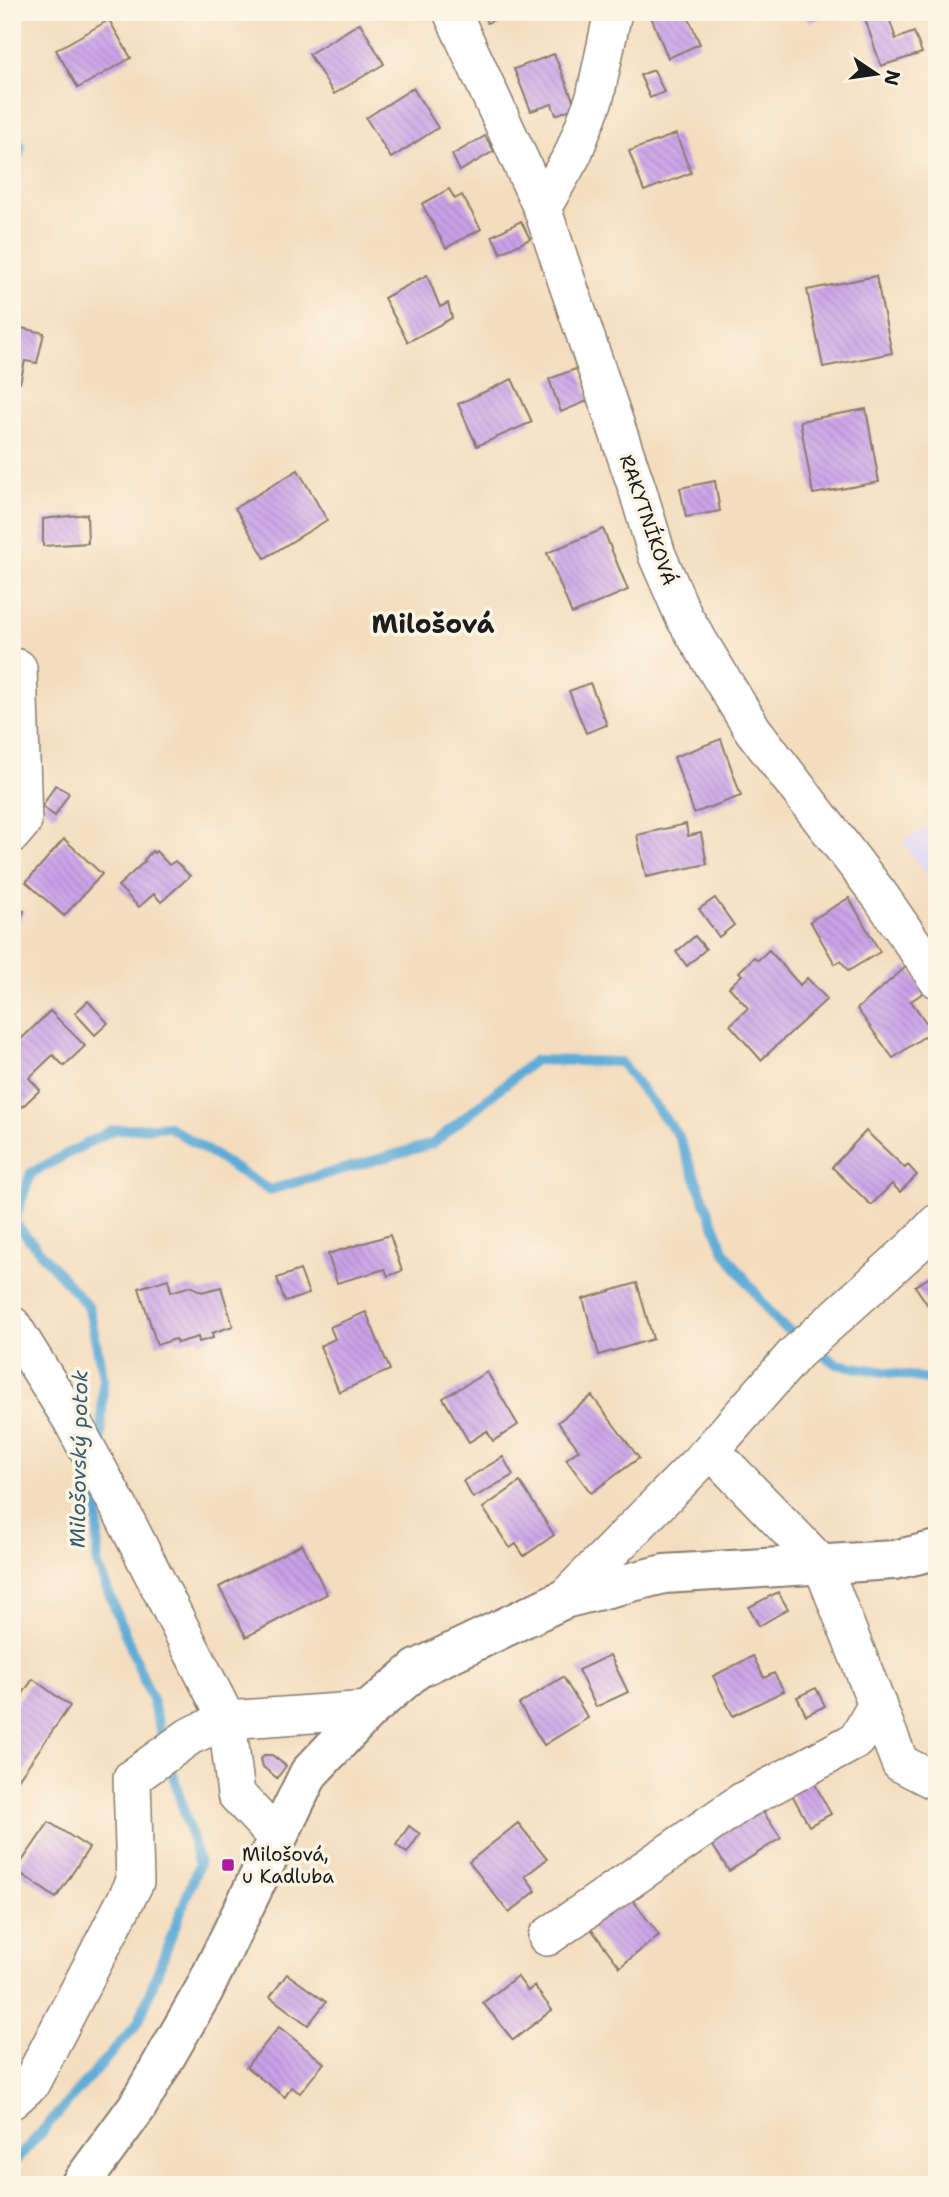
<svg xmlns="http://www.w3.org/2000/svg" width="949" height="2197" viewBox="0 0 949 2197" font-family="'Shantell Sans',sans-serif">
  <defs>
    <pattern id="building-back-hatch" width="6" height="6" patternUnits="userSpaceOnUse" patternTransform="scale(1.75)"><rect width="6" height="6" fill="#caa1e8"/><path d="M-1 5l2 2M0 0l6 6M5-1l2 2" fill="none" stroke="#ad8ac6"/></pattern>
  </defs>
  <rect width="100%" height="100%" fill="#fcf5e5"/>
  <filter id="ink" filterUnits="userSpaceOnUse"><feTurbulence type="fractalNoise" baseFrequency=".0143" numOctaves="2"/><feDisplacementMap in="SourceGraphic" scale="14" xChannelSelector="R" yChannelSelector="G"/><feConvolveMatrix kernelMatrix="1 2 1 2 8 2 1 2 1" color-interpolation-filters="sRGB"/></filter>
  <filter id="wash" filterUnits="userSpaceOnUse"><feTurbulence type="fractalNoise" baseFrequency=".00686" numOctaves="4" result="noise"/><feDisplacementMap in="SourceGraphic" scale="28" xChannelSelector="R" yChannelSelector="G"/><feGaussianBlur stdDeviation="1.57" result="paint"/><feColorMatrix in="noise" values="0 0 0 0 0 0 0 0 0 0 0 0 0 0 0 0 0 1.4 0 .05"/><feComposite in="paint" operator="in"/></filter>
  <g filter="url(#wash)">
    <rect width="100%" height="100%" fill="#f4ddbe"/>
    <polygon fill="#dbd6f7" points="937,825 937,891 902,840"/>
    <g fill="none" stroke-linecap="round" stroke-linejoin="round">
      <g stroke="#5eabd7" stroke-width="10">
        <polyline points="12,128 21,147 12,173"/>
        <polyline points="101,1447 103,1377 89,1308 14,1222 31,1173 112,1130 168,1126 269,1190 432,1144 535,1060 620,1062 678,1135 725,1252 777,1322 837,1364 927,1379 937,1375"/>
        <polyline points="99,1497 97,1564 152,1700 165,1746"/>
        <polyline points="12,2165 138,2023 199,1864 169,1760"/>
      </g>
    </g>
    <g id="blocks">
      <g fill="url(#building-back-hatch)">
        <polygon points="482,12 512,12 487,23"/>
        <polygon points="649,12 686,12 700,44 668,58"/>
        <polygon points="806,12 835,12 810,22"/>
        <polygon points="874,12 887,12 896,39 914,32 922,53 881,66 864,16"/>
        <polygon points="109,20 131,58 78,88 56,50"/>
        <polygon points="360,23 384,64 334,94 309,54"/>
        <polygon points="554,54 576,107 556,115 552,104 531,111 514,69"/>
        <polygon points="654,70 664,92 650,98 640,75"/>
        <polygon points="413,88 438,128 391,158 366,118"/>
        <polygon points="676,134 691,173 644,191 629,151"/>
        <polygon points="485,136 494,151 460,171 452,155"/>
        <polygon points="449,189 455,199 462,195 481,229 446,248 422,204"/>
        <polygon points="521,221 530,239 501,253 492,236"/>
        <polygon points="427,275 440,307 448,303 452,318 408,342 384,298"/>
        <polygon points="876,276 892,353 823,367 807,290"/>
        <polygon points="12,326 44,333 37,363 25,361 20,383 12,381"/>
        <polygon points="578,368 590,400 561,412 549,379"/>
        <polygon points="512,379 532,422 477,446 458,404"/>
        <polygon points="866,409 879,482 813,494 800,421"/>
        <polygon points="298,470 327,520 265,558 235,508"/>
        <polygon points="715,481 720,511 686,517 680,488"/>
        <polygon points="87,514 88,543 43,546 43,519"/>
        <polygon points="603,529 628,590 572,614 547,553"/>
        <polygon points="590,683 607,725 586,733 569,691"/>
        <polygon points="721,739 741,796 694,813 674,757"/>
        <polygon points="55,785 69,793 55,816 42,807"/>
        <polygon points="686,824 688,836 701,833 707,864 646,877 637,835"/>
        <polygon points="64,839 102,874 64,916 26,882"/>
        <polygon points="152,851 154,853 156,851 169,865 175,861 190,876 161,902 154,894 139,907 118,886 145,861 144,860"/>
        <polygon points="715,898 734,925 719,937 699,909"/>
        <polygon points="849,898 880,952 848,971 841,961 835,964 810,921"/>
        <polygon points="12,906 24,911 12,939"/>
        <polygon points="695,936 706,949 687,966 676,952"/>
        <polygon points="769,950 800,985 807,978 827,999 761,1060 730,1025 748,1008 729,987 742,975 739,972 754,957 758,960"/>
        <polygon points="907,966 926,991 911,1001 932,1031 893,1058 857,1009"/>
        <polygon points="88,1001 108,1023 95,1035 75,1013"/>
        <polygon points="50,1011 85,1046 64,1066 53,1055 29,1078 40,1090 22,1107 12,1097 12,1048"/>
        <polygon points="866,1131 905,1168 908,1165 917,1175 900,1192 892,1184 871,1205 832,1167"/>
        <polygon points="390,1235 402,1271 388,1276 385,1269 337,1283 328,1254"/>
        <polygon points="300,1270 309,1294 285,1302 277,1278"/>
        <polygon points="937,1273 937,1319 915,1286"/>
        <polygon points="168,1279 171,1292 191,1286 202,1292 221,1287 233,1326 212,1333 213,1338 199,1342 198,1337 177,1343 175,1339 157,1345 139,1288"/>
        <polygon points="637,1283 653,1339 599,1355 583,1299"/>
        <polygon points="366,1312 390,1370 339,1392 320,1346 335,1339 330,1327"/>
        <polygon points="487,1372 518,1425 493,1441 487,1431 469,1442 443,1398"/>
        <polygon points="592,1396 639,1458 591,1493 566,1459 579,1450 558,1422"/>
        <polygon points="503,1457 513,1475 473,1498 463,1481"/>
        <polygon points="520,1482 554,1535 524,1556 516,1544 510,1548 483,1508"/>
        <polygon points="302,1544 327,1594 246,1637 219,1587"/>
        <polygon points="778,1592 788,1609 759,1626 749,1607"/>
        <polygon points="610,1655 628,1692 596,1707 578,1670"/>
        <polygon points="753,1656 764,1678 774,1673 784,1691 733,1716 713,1676"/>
        <polygon points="563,1677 588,1718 544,1745 519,1704"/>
        <polygon points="33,1679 70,1706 15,1784 12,1782 12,1709"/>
        <polygon points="816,1688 825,1706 806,1715 797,1697"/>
        <polygon points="264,1755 272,1755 286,1766 277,1778 263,1767 261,1759"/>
        <polygon points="810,1775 831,1814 809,1826 788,1787"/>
        <polygon points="757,1803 781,1838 729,1871 706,1835"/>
        <polygon points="49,1822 89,1848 56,1898 16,1870"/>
        <polygon points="518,1823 547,1859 525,1876 536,1891 509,1913 469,1862"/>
        <polygon points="409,1826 420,1834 407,1853 396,1845"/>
        <polygon points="628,1894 659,1935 620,1967 588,1925"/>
        <polygon points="287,1974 326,2002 308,2025 270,1997"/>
        <polygon points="517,1976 528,1991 534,1986 552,2010 513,2040 483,2003"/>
        <polygon points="279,2027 324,2063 300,2093 291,2087 285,2097 246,2067"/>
      </g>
    </g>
  </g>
  <g filter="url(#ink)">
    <use href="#blocks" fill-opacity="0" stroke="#887c6d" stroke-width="2"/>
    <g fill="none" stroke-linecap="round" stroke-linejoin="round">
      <g stroke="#887c6d" stroke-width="40">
        <g id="street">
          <polyline points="452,12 542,208 638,491 657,555 684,617 753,730 881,897 937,979"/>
          <polyline points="542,208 573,154 595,97 613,12"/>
          <polyline points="12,834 23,821 18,668"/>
          <polyline points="12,1325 71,1419 122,1513 227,1720 236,1794 276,1837"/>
          <polyline points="711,1450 822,1565 900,1763 937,1782"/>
          <polyline points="564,1599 711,1450 796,1353 915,1246 937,1223"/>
          <polyline points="547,1937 743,1801 857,1740 877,1704"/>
          <polyline points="12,2100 31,2083 135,1882 132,1778 190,1736 227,1720 369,1710"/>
        </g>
      </g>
      <g stroke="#887c6d" stroke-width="42">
        <polyline id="secondary" points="80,2185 137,2107 204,1990 309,1773 369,1710 417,1669 564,1599 664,1574 894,1560 937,1550"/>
      </g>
      <use href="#street" stroke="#fff" stroke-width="37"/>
      <use href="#secondary" stroke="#fff" stroke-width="38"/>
    </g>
  </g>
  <rect fill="#b5179e" stroke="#fcf5e5" stroke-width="2.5" x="221" y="1858" width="14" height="14" rx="3.5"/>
  <g text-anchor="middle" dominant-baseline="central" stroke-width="7" stroke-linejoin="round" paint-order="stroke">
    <g font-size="19" fill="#1c1c1c" stroke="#fcf5e5">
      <text transform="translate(648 520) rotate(71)">RAKYTNÍKOVÁ</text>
    </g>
    <g font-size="19" fill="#1c1c1c" stroke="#fcf5e5" text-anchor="start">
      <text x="242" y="1854">Milošová,<tspan x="242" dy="22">u Kadluba</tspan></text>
    </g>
    <g font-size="21" font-style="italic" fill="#3a5c70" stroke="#fcf5e5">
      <text transform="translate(79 1459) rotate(-89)">Milošovský potok</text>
    </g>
    <g font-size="26" font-weight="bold" fill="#1c1c1c" stroke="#fcf5e5">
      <text x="433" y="623">Milošová</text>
    </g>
  </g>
  <rect width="949" height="2197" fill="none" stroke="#fcf5e5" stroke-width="42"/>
  <g transform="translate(876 74) rotate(103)" stroke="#fcf5e5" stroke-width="5" paint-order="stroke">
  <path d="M0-5L12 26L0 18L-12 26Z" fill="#1c1c1c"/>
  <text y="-10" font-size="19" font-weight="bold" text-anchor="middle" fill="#1c1c1c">N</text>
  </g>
</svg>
